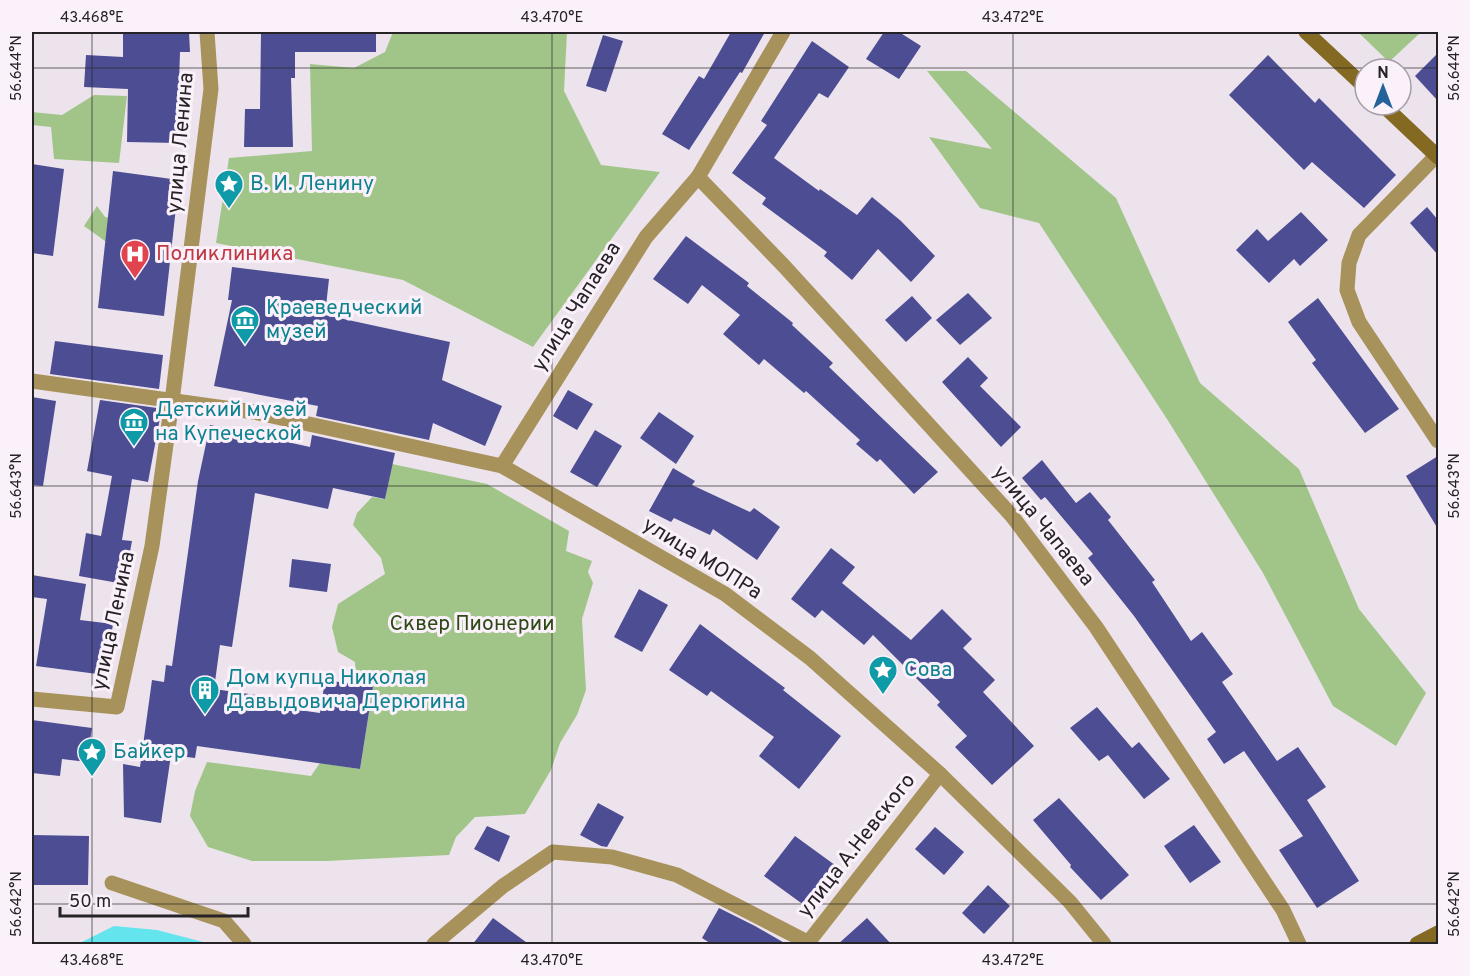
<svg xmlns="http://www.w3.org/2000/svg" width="1470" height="976" viewBox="0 0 1470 976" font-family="Overpass,sans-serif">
  <rect width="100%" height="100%" fill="#ede3ed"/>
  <g fill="#a1c588">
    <polygon points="393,32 567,32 564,91 601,165 660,172 533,347 403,280 216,243 229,158 312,151 310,64 354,68 385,52"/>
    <polygon points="1358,32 1421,32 1389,62"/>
    <polygon points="927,71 966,71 1116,198 1200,383 1299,469 1359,609 1426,693 1396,746 1333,706 1263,573 1167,419 1039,223 980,208 929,137 992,149"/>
    <polygon points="94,95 127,96 119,163 54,159 51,127 32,125 32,112 62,115"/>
    <polygon points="97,206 105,217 159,224 157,246 105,241 84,226"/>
    <polygon points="392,464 487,484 569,531 566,551 592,561 588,572 593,583 582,619 586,690 577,715 560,743 551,770 525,814 475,817 456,837 449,855 326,861 252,861 208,847 190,816 195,791 207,762 311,776 320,763 360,769 373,687 356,684 355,662 338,652 332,627 338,604 385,574 381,558 353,525 357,513 372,497 385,499"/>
  </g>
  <polygon fill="#64e4ed" points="114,926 157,930 211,944 78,944"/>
  <g fill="#4d4d93">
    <polygon points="123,32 189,32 190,52 180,52 177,143 127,142 128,89 84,87 86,55 123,57"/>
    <polygon points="261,32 376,32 376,52 295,52 295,78 291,78 293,147 244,147 245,109 260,109"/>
    <polygon points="731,32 765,32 742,73 740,72 689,150 662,134 699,76 704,79"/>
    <polygon points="884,32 899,32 921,46 899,79 866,59"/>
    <polygon points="603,35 623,41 606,92 586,86"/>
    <polygon points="812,41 849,67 828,98 819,93 774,158 819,191 820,189 857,215 872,197 901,221 935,256 911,282 878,249 852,280 824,256 827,252 762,204 766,198 732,173 767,125 761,121"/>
    <polygon points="1438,53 1438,101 1415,76"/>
    <polygon points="1268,55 1315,103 1319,98 1396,175 1364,208 1312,162 1304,170 1229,95"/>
    <polygon points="32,164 64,169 53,256 32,253"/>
    <polygon points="113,171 179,180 164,316 98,308"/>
    <polygon points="1427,207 1438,220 1438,255 1410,223"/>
    <polygon points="1301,212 1328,240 1300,266 1294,259 1269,283 1236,250 1257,229 1268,241"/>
    <polygon points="686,236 749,283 747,286 793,323 792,325 833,363 829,367 938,472 914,494 880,459 877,462 856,444 860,440 806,391 804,393 764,359 759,365 723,334 740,315 702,285 688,304 653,279"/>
    <polygon points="232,267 329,279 325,315 450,342 442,380 502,406 485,446 433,423 429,440 316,416 318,406 214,386 232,300 228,300"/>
    <polygon points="968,293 992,318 960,345 936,320"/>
    <polygon points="912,296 932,318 906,342 885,320"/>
    <polygon points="1318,298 1399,409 1365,433 1312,363 1316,360 1288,322"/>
    <polygon points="55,341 163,355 159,389 50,374"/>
    <polygon points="968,357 988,378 980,386 1021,427 1001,447 942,382"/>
    <polygon points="568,390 593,404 577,430 553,416"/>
    <polygon points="32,397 56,401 43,486 32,485"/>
    <polygon points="100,400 157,408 156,418 160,418 148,482 132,479 122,540 132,541 124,584 79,576 86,533 101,536 112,476 87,471"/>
    <polygon points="659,412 694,436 676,464 640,438"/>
    <polygon points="210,425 310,447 312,435 395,453 385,499 333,488 328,509 255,493 232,647 220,645 214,689 264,696 263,705 320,713 325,680 373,687 360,769 197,746 195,758 171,755 161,823 124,817 123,764 140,767 152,680 164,682 166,665 172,666 198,481"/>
    <polygon points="595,430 622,446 597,487 570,472"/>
    <polygon points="1438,456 1438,529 1406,476"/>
    <polygon points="1042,460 1076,503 1090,492 1111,517 1108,520 1155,580 1152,582 1191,641 1202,632 1233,674 1222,682 1277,761 1298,747 1326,787 1307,800 1359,881 1317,908 1279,850 1303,836 1244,751 1224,764 1207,739 1216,732 1134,616 1088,558 1093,554 1045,497 1041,500 1022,478"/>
    <polygon points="673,468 695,481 692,485 750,512 754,508 780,527 757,560 713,529 710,535 674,518 671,522 649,511"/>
    <polygon points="831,548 855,567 842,583 911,640 942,609 972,639 963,648 995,680 983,692 1034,746 992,785 955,747 967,736 937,705 940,702 873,635 864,645 822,610 815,618 791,599"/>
    <polygon points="292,559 331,564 327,592 289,587"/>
    <polygon points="32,575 86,584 80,620 113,624 105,675 36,666 47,599 32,597"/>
    <polygon points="639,589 668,605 642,652 614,637"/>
    <polygon points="700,624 785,688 783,690 841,736 799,789 759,756 774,737 711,691 707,696 669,670"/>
    <polygon points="1097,707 1132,748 1139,742 1170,779 1144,799 1108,755 1099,761 1070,728"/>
    <polygon points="32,720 92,728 87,762 62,759 60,776 32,773"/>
    <polygon points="1059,798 1129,875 1101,900 1070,867 1071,865 1033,820"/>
    <polygon points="598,803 624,817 607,847 601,846 580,835"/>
    <polygon points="1194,825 1221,862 1190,883 1164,846"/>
    <polygon points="487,826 510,836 499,862 474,849"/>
    <polygon points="935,827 964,852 944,875 915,849"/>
    <polygon points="32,835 89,836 88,885 32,885"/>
    <polygon points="795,836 839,868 808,908 764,876"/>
    <polygon points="988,885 1010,906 984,934 962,913"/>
    <polygon points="719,908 755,926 788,945 713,945 702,938"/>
    <polygon points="493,918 530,945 472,945"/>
    <polygon points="867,918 892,945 837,945"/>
  </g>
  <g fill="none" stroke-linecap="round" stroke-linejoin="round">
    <g stroke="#a8925b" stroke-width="15">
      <polyline points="1438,154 1359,235 1349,263 1347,290 1359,322 1438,441"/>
      <polyline points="698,177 784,266 1012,516 1096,627 1283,910 1299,944"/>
      <polyline points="32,381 254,412 502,466 725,594 810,658 940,774 1070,902 1104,944"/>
      <polyline points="502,466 646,237 698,177 783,32"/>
      <polyline points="32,699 117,707 152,546 172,401 211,89 207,32"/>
      <polyline points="112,883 224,921 244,944"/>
      <polyline points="434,944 503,886 553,852 612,857 677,875 811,944"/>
      <polyline points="807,944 940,774"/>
    </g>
    <g stroke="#836921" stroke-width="15">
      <polyline points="1306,32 1365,87"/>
      <polyline points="1383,105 1438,157"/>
      <polyline points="1417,944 1438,933"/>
    </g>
  </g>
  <path fill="none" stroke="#262326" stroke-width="1.5" stroke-opacity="0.45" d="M92 32V944M552 32V944M1013 32V944M32 68H1438M32 486H1438M32 904H1438"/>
  <defs>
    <g id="sight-pin" transform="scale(1.5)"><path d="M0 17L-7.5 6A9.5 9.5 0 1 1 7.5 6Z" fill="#0f9aa8" stroke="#faf1fa"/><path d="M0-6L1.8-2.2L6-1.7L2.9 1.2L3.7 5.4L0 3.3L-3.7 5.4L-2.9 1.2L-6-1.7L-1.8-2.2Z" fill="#fff"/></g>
    <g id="hospital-pin" transform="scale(1.5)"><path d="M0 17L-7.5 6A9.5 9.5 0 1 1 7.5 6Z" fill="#e0444e" stroke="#faf1fa"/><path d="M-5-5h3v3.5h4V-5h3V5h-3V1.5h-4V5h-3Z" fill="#fff"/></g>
    <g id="museum-pin" transform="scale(1.5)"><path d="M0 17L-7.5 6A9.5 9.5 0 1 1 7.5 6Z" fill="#0f9aa8" stroke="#faf1fa"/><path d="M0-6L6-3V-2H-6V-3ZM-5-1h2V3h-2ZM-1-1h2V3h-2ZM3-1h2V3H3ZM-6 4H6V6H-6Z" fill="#fff"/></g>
    <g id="building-pin" transform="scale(1.5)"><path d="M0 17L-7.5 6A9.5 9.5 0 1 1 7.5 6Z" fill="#0f9aa8" stroke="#faf1fa"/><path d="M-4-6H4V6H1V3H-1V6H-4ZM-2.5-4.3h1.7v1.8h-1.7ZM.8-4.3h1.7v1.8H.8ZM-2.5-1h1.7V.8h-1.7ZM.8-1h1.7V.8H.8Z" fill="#fff"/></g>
  </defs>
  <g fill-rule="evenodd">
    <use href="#sight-pin" x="229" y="184"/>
    <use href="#hospital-pin" x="135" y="254"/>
    <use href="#museum-pin" x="245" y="320"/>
    <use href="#museum-pin" x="134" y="422"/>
    <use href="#sight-pin" x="883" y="670"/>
    <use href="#building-pin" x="205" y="690"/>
    <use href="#sight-pin" x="92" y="752"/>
  </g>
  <g text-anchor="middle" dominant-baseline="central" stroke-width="6" stroke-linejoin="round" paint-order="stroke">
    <g font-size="21" fill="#262326" stroke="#faf1fa">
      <text transform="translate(181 143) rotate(-85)">улица Ленина</text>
      <text transform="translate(577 307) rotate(-58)">улица Чапаева</text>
      <text transform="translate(1043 526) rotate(51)">улица Чапаева</text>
      <text transform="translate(702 559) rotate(32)">улица МОПРа</text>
      <text transform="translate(114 621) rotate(-78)">улица Ленина</text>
      <text transform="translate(857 846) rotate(-52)">улица А.Невского</text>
    </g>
    <g font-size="21" fill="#0d838f" stroke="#faf1fa" text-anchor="start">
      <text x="250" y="184">В. И. Ленину</text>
      <text x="266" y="308">Краеведческий<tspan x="266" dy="24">музей</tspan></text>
      <text x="155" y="410">Детский музей<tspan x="155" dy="24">на Купеческой</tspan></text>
      <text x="904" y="670">Сова</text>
      <text x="226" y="678">Дом купца Николая<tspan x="226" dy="24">Давыдовича Дерюгина</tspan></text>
      <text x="113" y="752">Байкер</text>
    </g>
    <g font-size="21" fill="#be3a42" stroke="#faf1fa" text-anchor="start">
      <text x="156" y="254">Поликлиника</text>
    </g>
    <g font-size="21" fill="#2d4915" stroke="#faf1fa">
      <text x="472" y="624">Сквер Пионерии</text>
    </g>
  </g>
  <rect width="1470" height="976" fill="none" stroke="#faf1fa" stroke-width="66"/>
  <g transform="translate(1383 87)"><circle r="28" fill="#faf1fa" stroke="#a59fa5" stroke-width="1.5"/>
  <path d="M0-4.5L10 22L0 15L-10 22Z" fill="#256299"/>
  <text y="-9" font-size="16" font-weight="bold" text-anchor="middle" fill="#262326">N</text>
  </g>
  <path d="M60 907v9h188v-9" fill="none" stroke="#262326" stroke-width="3"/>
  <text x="69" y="907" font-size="18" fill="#262326" stroke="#faf1fa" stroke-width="4.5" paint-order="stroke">50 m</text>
  <rect x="33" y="33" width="1404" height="910" fill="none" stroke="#262326" stroke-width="2"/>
  <g font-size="15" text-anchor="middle" fill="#262326">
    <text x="92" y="22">43.468°E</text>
    <text x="552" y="22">43.470°E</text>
    <text x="1013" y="22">43.472°E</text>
    <text transform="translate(16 68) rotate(-90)" y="5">56.644°N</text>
    <text transform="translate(1454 68) rotate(-90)" y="5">56.644°N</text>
    <text transform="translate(16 486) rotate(-90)" y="5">56.643°N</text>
    <text transform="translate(1454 486) rotate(-90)" y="5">56.643°N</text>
    <text transform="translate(16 904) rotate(-90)" y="5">56.642°N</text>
    <text transform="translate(1454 904) rotate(-90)" y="5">56.642°N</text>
    <text x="92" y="965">43.468°E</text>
    <text x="552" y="965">43.470°E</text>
    <text x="1013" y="965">43.472°E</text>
  </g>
</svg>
